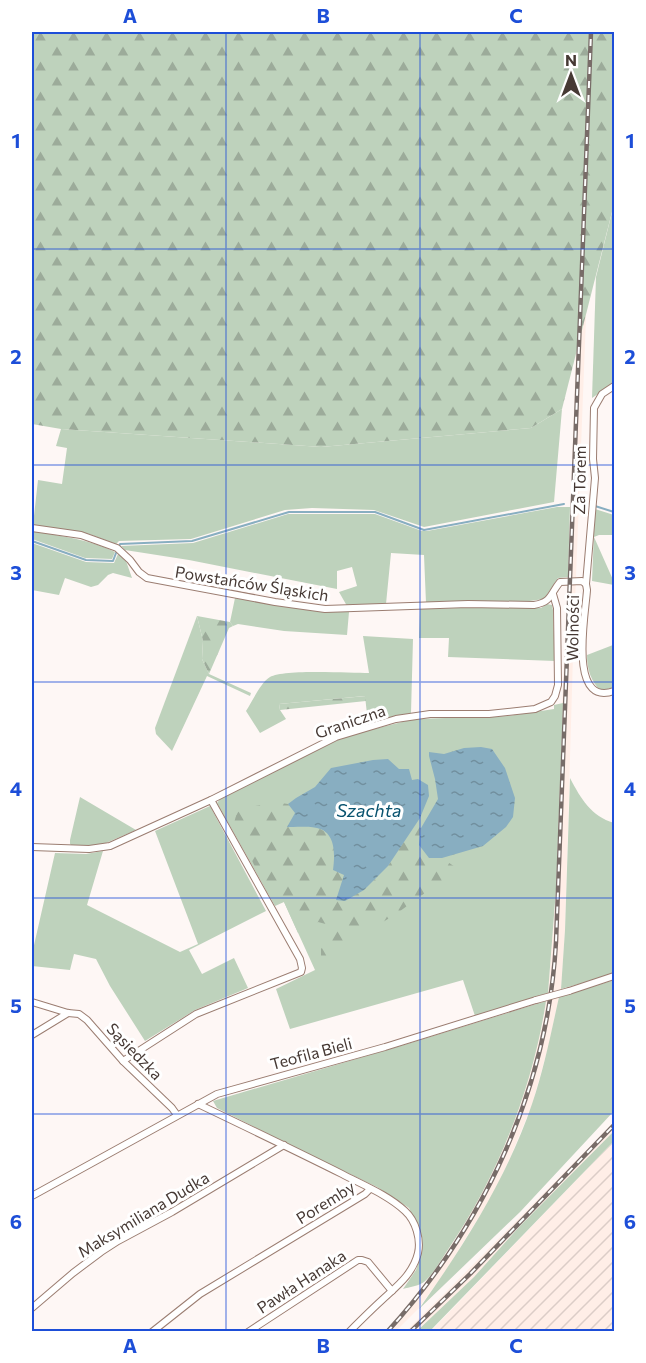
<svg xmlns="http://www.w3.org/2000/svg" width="646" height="1363" viewBox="0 0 646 1363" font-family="Commissioner,sans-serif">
  <defs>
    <pattern id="industrial-furrows" width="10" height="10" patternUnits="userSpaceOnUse" patternTransform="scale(1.5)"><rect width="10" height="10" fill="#ffeee7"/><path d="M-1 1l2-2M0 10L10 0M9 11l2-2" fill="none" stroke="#dccdc7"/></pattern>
    <pattern id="forest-firs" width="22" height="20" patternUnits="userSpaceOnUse" patternTransform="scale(1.5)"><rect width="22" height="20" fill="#bed2bc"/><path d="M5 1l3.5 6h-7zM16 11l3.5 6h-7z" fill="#9cab9a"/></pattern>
    <pattern id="water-ripples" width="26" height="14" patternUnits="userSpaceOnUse" patternTransform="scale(1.5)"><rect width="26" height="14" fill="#88aec1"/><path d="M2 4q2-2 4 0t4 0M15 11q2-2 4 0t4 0" fill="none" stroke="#718f9e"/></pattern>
  </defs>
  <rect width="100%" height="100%" fill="#fef7f5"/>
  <g fill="#ffeee7">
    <polygon points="597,32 573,655 565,930 561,989 548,993 556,889 561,725 568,577 577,322"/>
    <polygon points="559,997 548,1048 532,1105 510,1158 492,1196 445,1272 418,1309 396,1331 385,1332 418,1293 456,1238 506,1142 521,1101 542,1026 546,1001"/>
    <polygon points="614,1122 614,1131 519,1227 474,1277 417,1331 405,1332 444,1294"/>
  </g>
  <polygon fill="url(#industrial-furrows)" points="614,1141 614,1158 612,1161 612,1172 614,1175 614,1331 430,1332"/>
  <g fill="#bed2bc">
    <polygon points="614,204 614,383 592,398 596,277"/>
    <polygon points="562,409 554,502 424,527 374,510 312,508 285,510 191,539 119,541 116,544 89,534 33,525 38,480 62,484 67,448 56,446 61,429 321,447 531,428"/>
    <polygon points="557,507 570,507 568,577 558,578 544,599 522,602 426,603 424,555 391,553 386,604 347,606 339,592 357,586 352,567 337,571 337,589 189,560 125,550 121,546 193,543 288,514 375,514 422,531 427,531"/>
    <polygon points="595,509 614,515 614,535 599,535 594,537 614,582 614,585 592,581"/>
    <path d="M32 531C60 536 89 539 115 552L112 559 85 558 32 539Z"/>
    <polygon points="32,543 86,562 114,563 118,554 125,558 132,578 113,573 108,575 98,585 91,587 65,578 59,595 32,590"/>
    <polygon points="235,598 329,612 349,612 347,635 284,631 238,624 233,626 230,622"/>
    <polygon points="547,604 552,605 553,610 555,661 448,657 449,638 419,638 420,609 460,608 541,608"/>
    <polygon points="197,616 203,641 202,659 209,674 251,693 250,696 207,676 172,751 156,734 155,728"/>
    <path d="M363 636 413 639 411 713 368 723 365 696 279 704 280 710 286 719 260 733 246 711C252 702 261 682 270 677 284 669 350 673 369 673Z"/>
    <path d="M613 645 614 648V687L601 691C591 682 587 669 587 655Z"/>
    <polygon points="563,703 556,889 548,993 475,1016 463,980 290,1029 276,989 315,970 284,902 275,906 217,803 221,798 342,737 414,719 508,716 554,709 554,705"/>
    <path d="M570 778C581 799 591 816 614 823V974L561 989 565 930Z"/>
    <polygon points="80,797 136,830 106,843 105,845 74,847 70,844 70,840"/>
    <polygon points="210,806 266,911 189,950 202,974 234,958 248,988 195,1010 145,1041 110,986 96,959 74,954 70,970 32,966 32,954 55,853 86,854 103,851 87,905 180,952 198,944 155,831"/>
    <path d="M614 980V1111L520 1212 419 1309C464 1245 507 1178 532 1104 544 1069 551 1033 559 997Z"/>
    <path d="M546 1001C533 1087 498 1176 449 1248 443 1257 432 1276 424 1282 419 1286 409 1287 403 1289L416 1270 422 1251 419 1229 409 1208 377 1187 306 1153 217 1108 213 1101 407 1044Z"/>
    <polygon points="614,1131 614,1141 430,1331 417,1331 474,1277 519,1227"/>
  </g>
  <g fill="url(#forest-firs)">
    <polygon points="32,32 614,32 614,204 562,409 531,428 321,447 61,429 32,424"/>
    <polygon points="197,616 230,622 233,626 229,628 209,674 202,659 203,641"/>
    <polygon points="366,696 366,701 280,710 279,704"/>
    <path d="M274 802 288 804 295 813 287 827C293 827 312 826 317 828 336 833 335 854 334 869L344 875 343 901 364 890 388 866 415 825 421 828 419 845 429 857 442 858 458 869 396 914 321 960V949L337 927 318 922 298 933 284 902 267 892 234 823 237 812 251 807Z"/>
  </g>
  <g fill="url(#water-ripples)">
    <polygon points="481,747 492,749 505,768 515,798 513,817 506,827 483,846 442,858 429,858 419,845 421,828 438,799 435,779 429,756 429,752 444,754 464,748"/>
    <path d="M388 759 399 769H409L412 780 418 779 428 785 429 796 420 818 388 866 364 890 345 901 336 900 344 875 333 870C335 855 336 832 317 828 311 826 293 827 287 827L295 813 288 804 296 798 315 787 331 768 373 760Z"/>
  </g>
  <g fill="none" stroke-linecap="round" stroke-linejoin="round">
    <g stroke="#88aec1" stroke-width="2">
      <polyline points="595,506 614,512"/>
      <polyline points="32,541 86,560 113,561 116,553"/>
      <polyline points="119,547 120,544 192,541 289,512 375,512 424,530 564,504"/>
    </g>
    <g stroke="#9b7d71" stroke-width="8">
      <g id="minor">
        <path d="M32 528 81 535 117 548 130 560 139 572 147 578 275 602 325 609 468 604 534 605C552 602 550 594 560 582L582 581 586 584 587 590C586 611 567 708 614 691"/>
        <polyline points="586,584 595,478 593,459 594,408 602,394 614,386"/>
        <polyline points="32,847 89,849 110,846 211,800 336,737 396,719 430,714 489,714 535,709 551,702 555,696 558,685 557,608 553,594"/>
        <polyline points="569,991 614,976"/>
        <polyline points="32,1002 68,1013 79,1014 87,1020 123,1061 172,1108 177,1115"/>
        <polyline points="32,1035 68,1013"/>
        <polyline points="123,1061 196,1014 301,972 302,968 300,959 211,800"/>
        <path d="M198 1104C246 1127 294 1150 342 1174 363 1185 388 1195 405 1211 416 1221 421 1240 418 1253 413 1274 397 1286 382 1300 371 1310 360 1321 349 1332"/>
        <polyline points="32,1196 217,1094 385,1047 536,1000"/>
        <polyline points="32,1308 73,1273 101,1252 118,1241 172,1212 284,1145"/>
        <polyline points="152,1332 200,1294 365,1194 370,1189"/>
        <polyline points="248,1332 358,1260 362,1260 368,1262 392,1291"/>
      </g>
    </g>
    <use href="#minor" stroke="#fff" stroke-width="6"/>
    <g stroke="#786c68" stroke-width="4.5">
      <g id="rail">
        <path d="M387 1332C485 1225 548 1087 556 942L591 32"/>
        <polyline points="410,1332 470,1274 614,1125"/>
      </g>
    </g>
    <use href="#rail" stroke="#fff" stroke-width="2" stroke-dasharray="7" stroke-linecap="butt"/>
    <g stroke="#9b7d71" stroke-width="8" stroke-linecap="butt">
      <polyline id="minor-bridge" points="536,1000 569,991"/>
    </g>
    <use href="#minor-bridge" stroke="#fff" stroke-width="6"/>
  </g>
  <path fill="none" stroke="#1d4ed8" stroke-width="1.5" stroke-opacity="0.55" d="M226 32V1332M420 32V1332M32 249H614M32 465H614M32 682H614M32 898H614M32 1114H614"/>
  <g text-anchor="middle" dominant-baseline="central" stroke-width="6" stroke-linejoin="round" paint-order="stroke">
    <g font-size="16" fill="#463934" stroke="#fff">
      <text transform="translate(579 480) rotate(-89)">Za Torem</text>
      <text transform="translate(252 583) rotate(9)">Powstańców Śląskich</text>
      <text transform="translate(572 628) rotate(-89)">Wolności</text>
      <text transform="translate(350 721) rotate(-19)">Graniczna</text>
      <text transform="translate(135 1051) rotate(46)">Sąsiedzka</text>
      <text transform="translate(311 1053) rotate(-15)">Teofila Bieli</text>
      <text transform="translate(325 1202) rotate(-32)">Poremby</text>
      <text transform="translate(143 1214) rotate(-31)">Maksymiliana Dudka</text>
      <text transform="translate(301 1281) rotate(-33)">Pawła Hanaka</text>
    </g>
    <g font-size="18" font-style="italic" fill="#09536f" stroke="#fff">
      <text x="369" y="810">Szachta</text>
    </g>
  </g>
  <rect width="646" height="1363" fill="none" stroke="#ffffff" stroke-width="66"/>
  <g transform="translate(571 75)" stroke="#ffffff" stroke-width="4.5" paint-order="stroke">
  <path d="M0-4.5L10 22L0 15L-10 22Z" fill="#463934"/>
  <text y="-9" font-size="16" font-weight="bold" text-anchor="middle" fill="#463934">N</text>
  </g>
  <rect x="33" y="33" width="580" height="1297" fill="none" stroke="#1d4ed8" stroke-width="2"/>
  <g font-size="20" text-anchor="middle" font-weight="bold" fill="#1d4ed8">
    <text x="130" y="23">A</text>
    <text x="323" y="23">B</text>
    <text x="516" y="23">C</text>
    <text x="16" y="148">1</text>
    <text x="630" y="148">1</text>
    <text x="16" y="364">2</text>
    <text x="630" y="364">2</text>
    <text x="16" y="580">3</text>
    <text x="630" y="580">3</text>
    <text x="16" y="796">4</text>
    <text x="630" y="796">4</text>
    <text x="16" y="1013">5</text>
    <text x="630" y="1013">5</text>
    <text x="16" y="1229">6</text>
    <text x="630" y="1229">6</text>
    <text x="130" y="1353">A</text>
    <text x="323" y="1353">B</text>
    <text x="516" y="1353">C</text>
  </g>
</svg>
